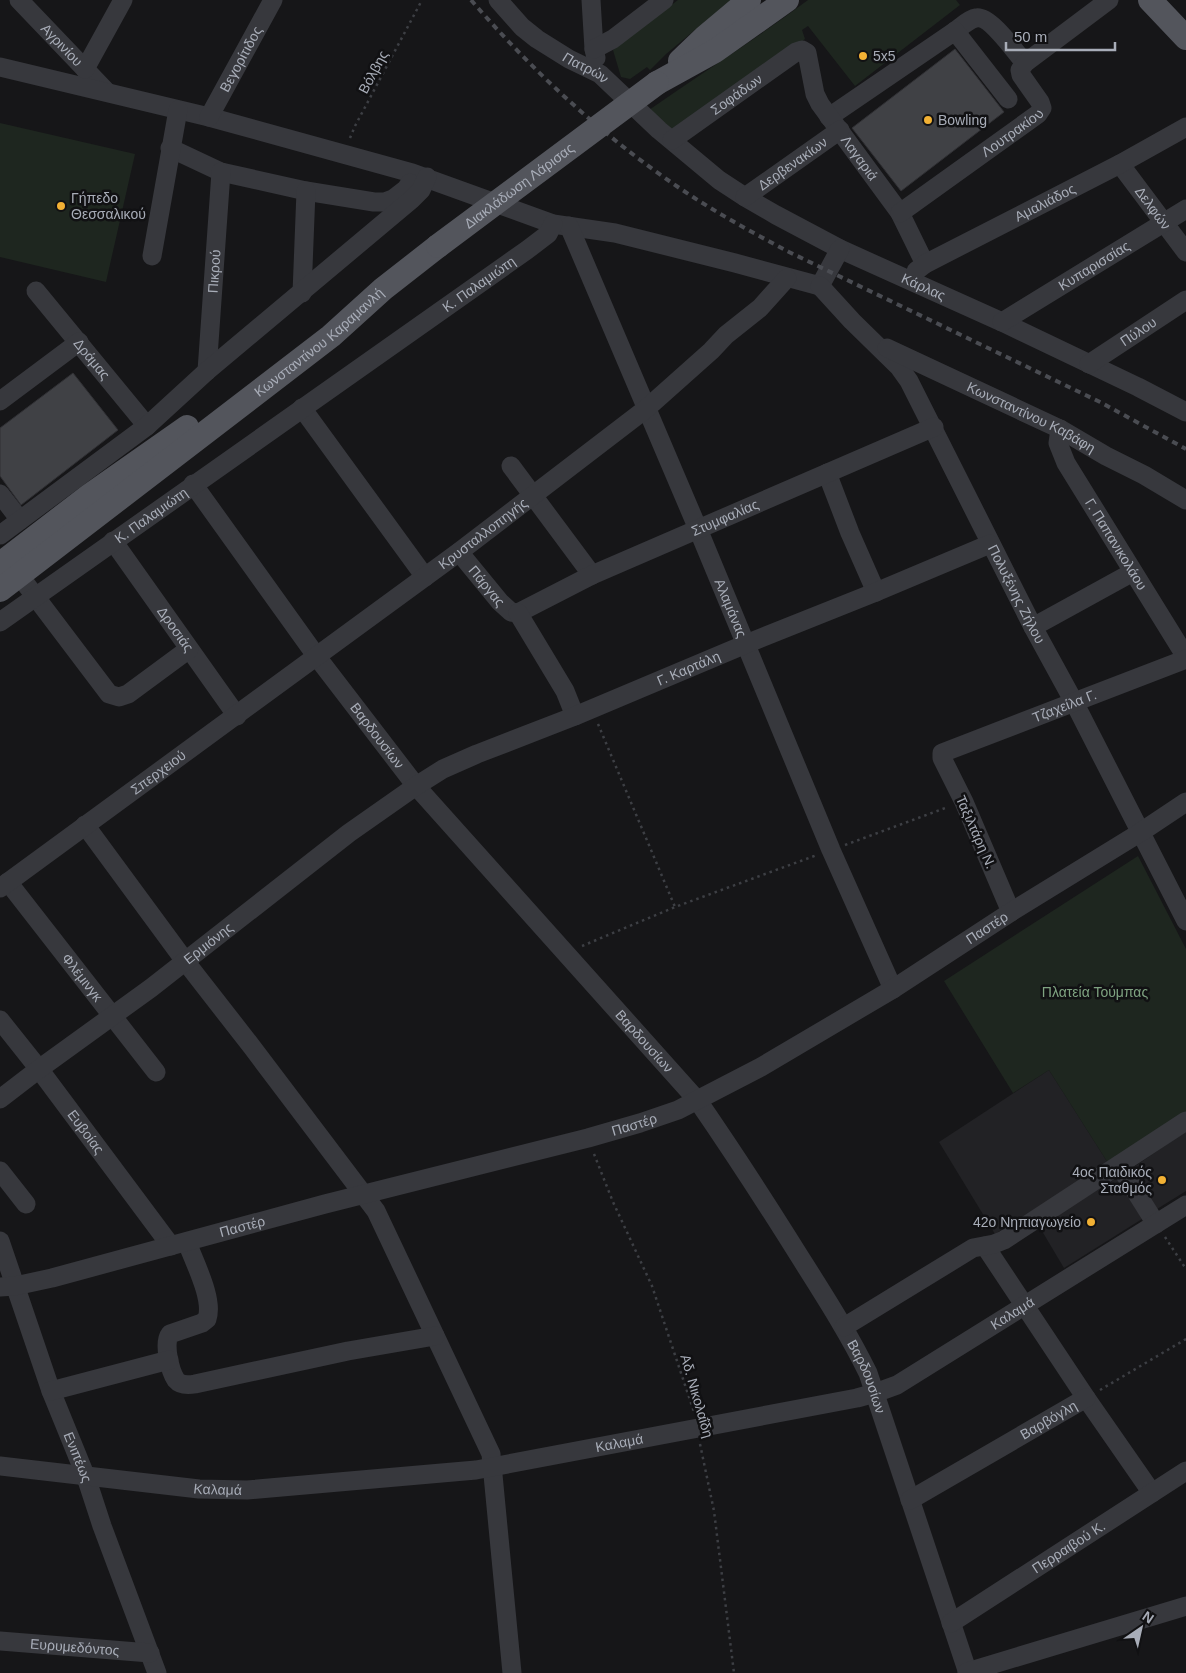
<svg xmlns="http://www.w3.org/2000/svg" width="1186" height="1673" viewBox="0 0 1186 1673" font-family="Arial,sans-serif">
  <rect width="100%" height="100%" fill="#161618"/>
  <g fill="#222225">
    <polygon points="1049,1070 1108,1163 995,1234 939,1142"/>
    <polygon points="1186,1131 1186,1191 1157,1209 1131,1169"/>
    <polygon points="1117,1178 1142,1219 1064,1268 1039,1226"/>
  </g>
  <g fill="#1e261f">
    <polygon points="678,0 731,0 666,54 650,70 647,67 630,79 621,77 613,50"/>
    <path d="M808 0H956L960 5 855 86 808 26 802 30 805 39 678 130 672 132 649 110C702 73 756 39 808 0Z"/>
    <polygon points="0,123 135,154 106,282 0,257"/>
    <polygon points="1138,856 1186,949 1186,1112 1108,1163 1049,1070 1013,1093 944,981"/>
  </g>
  <g fill="#404145" stroke="#303034">
    <polygon points="955,49 1004,112 901,191 852,128"/>
    <polygon points="73,373 118,430 21,505 0,476 0,428"/>
  </g>
  <g fill="none" stroke-linecap="round" stroke-linejoin="round">
    <g stroke="#3d3f44" stroke-width="2.5" stroke-dasharray="2.5 4" stroke-linecap="butt">
      <polyline points="350,138 355,126 422,0"/>
      <polyline points="598,724 675,907"/>
      <polyline points="845,845 948,807"/>
      <polyline points="582,946 675,907 817,855"/>
      <polyline points="594,1154 613,1202 652,1286 694,1412"/>
      <polyline points="1165,1237 1186,1269"/>
      <polyline points="1100,1390 1186,1339"/>
      <polyline points="700,1444 714,1511 734,1673"/>
    </g>
    <g stroke="#37383d" stroke-width="19">
      <path id="s1" d="M19 0 106 91"/>
      <path id="s2" d="M498 0 522 27 537 39 569 59 600 74 659 130 719 180 745 197 776 215 840 249 1002 322 1138 387 1186 412"/>
      <polyline points="591,0 594,49 596,58"/>
      <path d="M955 31C961 27 969 19 976 18 990 15 1016 53 1025 63"/>
      <polyline points="594,49 613,39 664,0"/>
      <polyline points="0,67 209,117 412,173 553,224 615,233 735,263 820,286 840,249"/>
      <polyline points="85,69 123,0"/>
      <path id="s3" d="M209 117 273 0"/>
      <polyline points="829,117 955,31 1008,99"/>
      <path id="s4" d="M672 140 796 52 802 50 807 53 815 94 820 104 900 213 925 264"/>
      <polyline points="170,148 221,172 306,191 374,202 385,202 393,199 406,189 410,183"/>
      <path id="s5" d="M1120 164 1186 252"/>
      <path id="s6" d="M745 197 840 130"/>
      <path id="s7" d="M900 213 1038 114 1042 108 1040 102 1021 75 1020 70 1025 63 1109 0"/>
      <path id="s8" d="M569 226 698 529 831 850 893 989"/>
      <polyline points="152,256 178,110"/>
      <path id="s9" d="M916 271 925 264 1120 164 1186 127"/>
      <path id="s10" d="M820 286 852 321 899 367 909 381 1033 627 1074 702 1186 921"/>
      <path id="s11" d="M36 291 147 426"/>
      <polyline points="302,293 306,191"/>
      <path id="s12" d="M1002 322 1186 209"/>
      <path id="s13" d="M887 348 1060 429 1106 456 1144 475 1186 500"/>
      <path id="s14" d="M1089 364 1186 300"/>
      <path id="s15" d="M207 371 221 172"/>
      <polyline points="0,401 79,342"/>
      <polyline points="302,408 425,577"/>
      <path id="s16" d="M1060 429 1058 443 1066 463 1186 657"/>
      <polyline points="511,466 592,575"/>
      <polyline points="827,473 850,533 876,592"/>
      <path id="s17" d="M193 484 317 657 416 786 698 1101C729 1146 759 1192 788 1238 816 1283 845 1326 868 1373L968 1673"/>
      <polyline points="0,494 20,520"/>
      <polyline points="0,535 147,426 207,371 411,200 421,190 427,177"/>
      <path id="s18" d="M113 541 237 716"/>
      <path id="s19" d="M459 552 500 602 511 612 518 613"/>
      <polyline points="19,575 109,694 119,697 128,694 189,649"/>
      <path id="s20" d="M518 613 592 575 934 427"/>
      <polyline points="518,613 565,691 575,716"/>
      <path id="s21" d="M0 622 527 250 548 234 553 224"/>
      <polyline points="1033,627 1133,572"/>
      <polyline points="85,825 185,961 252,1047 376,1211 491,1454 512,1673"/>
      <path id="s22" d="M8 882 156 1072"/>
      <path id="s23" d="M0 888 459 552 647 408 711 351 726 335 760 308 787 278"/>
      <path id="s24" d="M1011 912 964 802 942 758V753L1186 659"/>
      <path id="s25" d="M0 1020 39 1069 171 1246"/>
      <path id="s26" d="M0 1099 39 1069 151 988 349 833 416 786 443 769 477 754 575 716 746 644 876 592 990 544"/>
      <polyline points="1119,1165 1156,1224"/>
      <polyline points="0,1171 26,1204"/>
      <path id="s27" d="M0 1241 51 1391 86 1477 102 1526 157 1673"/>
      <path d="M187 1242C194 1262 214 1299 207 1319L202 1323 170 1334C163 1343 170 1371 176 1380 181 1386 189 1385 195 1384L348 1351 435 1336"/>
      <polyline points="985,1246 1086,1398 1152,1493"/>
      <path id="s28" d="M0 1287 15 1286 52 1278 325 1204 588 1138 640 1123 678 1110 761 1067 893 989 1011 912 1141 832 1186 802"/>
      <polyline points="844,1327 973,1248 994,1244 1004,1240 1186,1121"/>
      <polyline points="51,1391 169,1360"/>
      <path id="s29" d="M0 1466 199 1489 247 1490 476 1470 857 1398 875 1393 897 1385 1186 1205"/>
      <path id="s30" d="M910 1500 1086 1398"/>
      <path id="s31" d="M951 1623 1186 1471"/>
      <path id="s32" d="M0 1641 150 1653"/>
      <polyline points="967,1672 1186,1606"/>
    </g>
    <g stroke="#53555c" stroke-width="24">
      <polyline points="1150,0 1186,38"/>
      <polyline points="680,61 705,37 749,0"/>
      <polyline points="657,83 715,51 787,0"/>
      <polyline points="0,564 90,495 187,427"/>
      <path id="s33" d="M0 590 331 336 383 289 438 246"/>
    </g>
    <path stroke="#4a4c52" stroke-width="4" stroke-dasharray="6 5" stroke-linecap="butt" d="M471 0C536 75 610 143 693 197 724 217 757 235 789 252L1100 402 1186 449"/>
    <path stroke="#53555c" stroke-width="24" id="s34" d="M438 246 657 83"/>
  </g>
  <g fill="#f2b134" stroke="#111113" stroke-width="2">
    <circle cx="863" cy="56" r="5"/>
    <circle cx="928" cy="120" r="5"/>
    <circle cx="61" cy="206" r="5"/>
    <circle cx="1162" cy="1180" r="5"/>
    <circle cx="1091" cy="1222" r="5"/>
  </g>
  <g text-anchor="middle" dominant-baseline="central" stroke-width="5" stroke-linejoin="round" paint-order="stroke">
    <g font-size="14" fill="#a8adb8" stroke="#111113">
      <text stroke="none"><textPath href="#s1" startOffset="62">Αγρινίου</textPath></text>
      <text stroke="none"><textPath href="#s3" startOffset="66">Βεγορίτιδος</textPath></text>
      <text stroke="none"><textPath href="#s2" startOffset="112">Πατρών</textPath></text>
      <text transform="translate(373 72) rotate(-62)">Βόλβης</text>
      <text stroke="none"><textPath href="#s4" startOffset="79">Σοφάδων</textPath></text>
      <text stroke="none"><textPath href="#s7" startOffset="138">Λουτρακίου</textPath></text>
      <text stroke="none"><textPath href="#s4" startOffset="284">Λαγαριά</textPath></text>
      <text stroke="none"><textPath href="#s6" startOffset="58">Δερβενακίων</textPath></text>
      <text stroke="none"><textPath href="#s34" startOffset="101">Διακλάδωση Λάρισας</textPath></text>
      <text stroke="none"><textPath href="#s9" startOffset="146">Αμαλιάδος</textPath></text>
      <text stroke="none"><textPath href="#s5" startOffset="55">Δελφών</textPath></text>
      <text stroke="none"><textPath href="#s12" startOffset="108">Κυπαρισσίας</textPath></text>
      <text stroke="none"><textPath href="#s15" startOffset="100">Πικρού</textPath></text>
      <text stroke="none"><textPath href="#s21" startOffset="586">Κ. Παλαμιώτη</textPath></text>
      <text stroke="none"><textPath href="#s2" startOffset="518">Κάρλας</textPath></text>
      <text stroke="none"><textPath href="#s14" startOffset="59">Πύλου</textPath></text>
      <text stroke="none"><textPath href="#s33" startOffset="404">Κωνσταντίνου Καραμανλή</textPath></text>
      <text stroke="none"><textPath href="#s11" startOffset="88">Δράμας</textPath></text>
      <text stroke="none"><textPath href="#s13" startOffset="160">Κωνσταντίνου Καβάφη</textPath></text>
      <text stroke="none"><textPath href="#s21" startOffset="185">Κ. Παλαμιώτη</textPath></text>
      <text stroke="none"><textPath href="#s20" startOffset="228">Στυμφαλίας</textPath></text>
      <text stroke="none"><textPath href="#s23" startOffset="599">Κρυσταλλοπηγής</textPath></text>
      <text stroke="none"><textPath href="#s16" startOffset="131">Γ. Παπανικολάου</textPath></text>
      <text stroke="none"><textPath href="#s19" startOffset="44">Πάργας</textPath></text>
      <text stroke="none"><textPath href="#s10" startOffset="369">Πολυξένης Ζήλου</textPath></text>
      <text stroke="none"><textPath href="#s8" startOffset="415">Αλαμάνας</textPath></text>
      <text stroke="none"><textPath href="#s18" startOffset="108">Δροσιάς</textPath></text>
      <text stroke="none"><textPath href="#s26" startOffset="818">Γ. Καρτάλη</textPath></text>
      <text stroke="none"><textPath href="#s24" startOffset="305">Τζαχείλα Γ.</textPath></text>
      <text stroke="none"><textPath href="#s17" startOffset="312">Βαρδουσίων</textPath></text>
      <text stroke="none"><textPath href="#s23" startOffset="196">Σπερχειού</textPath></text>
      <text transform="translate(976 832) rotate(66)">Ταξιλτάρη Ν.</text>
      <text stroke="none"><textPath href="#s28" startOffset="1060">Παστέρ</textPath></text>
      <text stroke="none"><textPath href="#s26" startOffset="260">Ερμιόνης</textPath></text>
      <text stroke="none"><textPath href="#s22" startOffset="121">Φλέμινγκ</textPath></text>
      <text stroke="none"><textPath href="#s17" startOffset="718">Βαρδουσίων</textPath></text>
      <text stroke="none"><textPath href="#s28" startOffset="655">Παστέρ</textPath></text>
      <text stroke="none"><textPath href="#s25" startOffset="141">Ευβοίας</textPath></text>
      <text stroke="none"><textPath href="#s28" startOffset="250">Παστέρ</textPath></text>
      <text stroke="none"><textPath href="#s29" startOffset="1044">Καλαμά</textPath></text>
      <text stroke="none"><textPath href="#s17" startOffset="1122">Βαρδουσίων</textPath></text>
      <text transform="translate(697 1396) rotate(74)">Αδ. Νικολαΐδη</text>
      <text stroke="none"><textPath href="#s30" startOffset="160">Βαρβόγλη</textPath></text>
      <text stroke="none"><textPath href="#s29" startOffset="624">Καλαμά</textPath></text>
      <text stroke="none"><textPath href="#s27" startOffset="230">Ενιπέως</textPath></text>
      <text stroke="none"><textPath href="#s29" startOffset="219">Καλαμά</textPath></text>
      <text stroke="none"><textPath href="#s31" startOffset="140">Περραιβού Κ.</textPath></text>
      <text stroke="none"><textPath href="#s32" startOffset="75">Ευρυμεδόντος</textPath></text>
    </g>
    <g font-size="14" fill="#a8adb8" stroke="#111113" text-anchor="start">
      <text x="873" y="56">5x5</text>
      <text x="938" y="120">Bowling</text>
      <text x="71" y="198">Γήπεδο<tspan x="71" dy="16">Θεσσαλικού</tspan></text>
      <text x="1152" y="1172" text-anchor="end">4ος Παιδικός<tspan x="1152" dy="16">Σταθμός</tspan></text>
      <text x="1081" y="1222" text-anchor="end">42ο Νηπιαγωγείο</text>
    </g>
    <g font-size="14" fill="#7fa381" stroke="#111113">
      <text x="1095" y="992">Πλατεία Τούμπας</text>
    </g>
  </g>
  <g transform="translate(1141 1628) rotate(34)" stroke="#111113" stroke-width="4" paint-order="stroke">
  <path d="M0-4L9 19L0 12L-9 19Z" fill="#a8adb8"/>
  <text y="-8" font-size="14" font-weight="bold" text-anchor="middle" fill="#a8adb8">N</text>
  </g>
  <path d="M1006 42v8h109v-8" fill="none" stroke="#a8adb8" stroke-width="2.5"/>
  <text x="1014" y="42" font-size="15" fill="#a8adb8" stroke="#111113" stroke-width="4" paint-order="stroke">50 m</text>
</svg>
